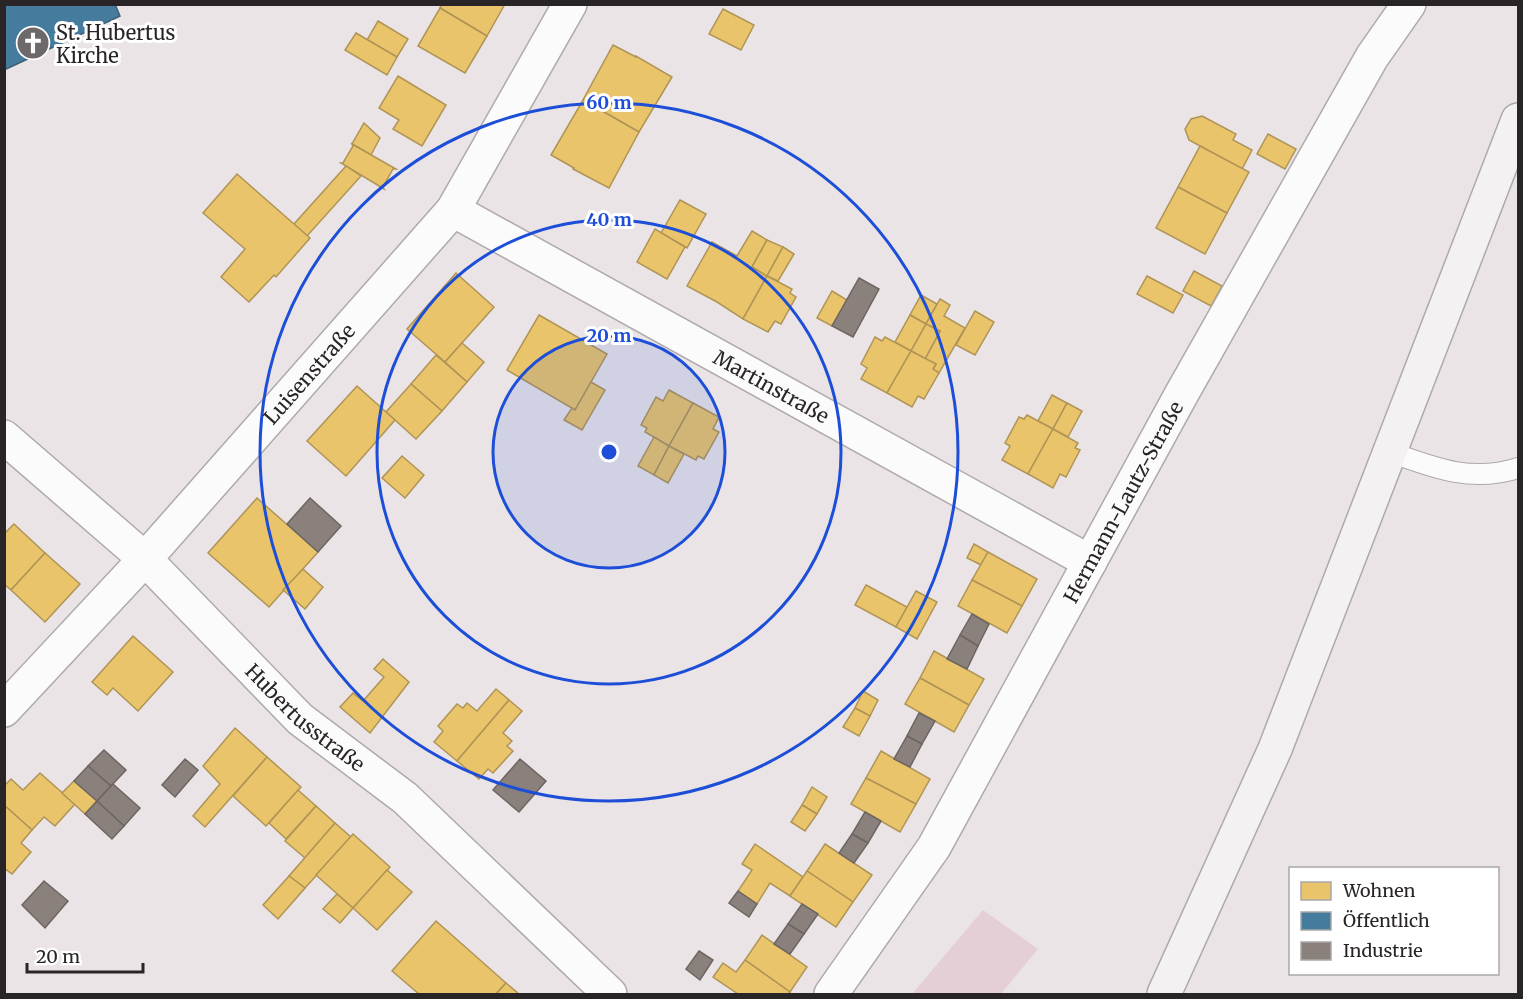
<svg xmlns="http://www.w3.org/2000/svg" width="1523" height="999" viewBox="0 0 1523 999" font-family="Merriweather,serif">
  <rect width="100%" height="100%" fill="#eae4e6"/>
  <polygon fill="#e5cfd6" points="983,910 1038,949 1001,994 912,994"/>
  <g fill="#e9c46a" stroke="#af9456" stroke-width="1.5">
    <polygon points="442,4 505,4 487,36 440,8"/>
    <polygon points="440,8 487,36 465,73 418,46"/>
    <polygon points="723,9 754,25 741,50 709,34"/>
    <polygon points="378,21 408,39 397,57 367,40"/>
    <polygon points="356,33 397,57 387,75 345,50"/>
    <polygon points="613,45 636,57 636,56 672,77 639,132 583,100"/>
    <polygon points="398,76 446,105 422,146 393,129 399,120 379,108"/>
    <polygon points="583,100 639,132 609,188 573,169 574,168 551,155"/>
    <polygon points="1202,116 1236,134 1233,140 1252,150 1242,169 1189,140 1185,129 1191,119"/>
    <polygon points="364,123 380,138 371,155 352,144"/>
    <polygon points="1268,134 1296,149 1285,169 1257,154"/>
    <polygon points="352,144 396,169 393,169 383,187 384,189 341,163 343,163 353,146"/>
    <polygon points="1200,146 1249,172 1227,213 1178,187"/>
    <polygon points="346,166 361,176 307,236 294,224"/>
    <polygon points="237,174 310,238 276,277 274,275 249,302 221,277 245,249 203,213"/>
    <polygon points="1178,187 1227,213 1205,254 1156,228"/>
    <polygon points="680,200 706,214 687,248 661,233"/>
    <polygon points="655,229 685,247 667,279 637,262"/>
    <polygon points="752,231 767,240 752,267 767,276 743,319 717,302 687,286 712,242 737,256"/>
    <polygon points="767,240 783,247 767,276 752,267"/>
    <polygon points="783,247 794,254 778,281 767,276"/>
    <polygon points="1194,271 1222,286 1211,306 1183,291"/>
    <polygon points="456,273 494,307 445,362 407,329"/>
    <polygon points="767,276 792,289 790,293 796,297 781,324 775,321 768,332 743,319"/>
    <polygon points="1147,276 1183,295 1173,313 1137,294"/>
    <polygon points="832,291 847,300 832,326 817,318"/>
    <polygon points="921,295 937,304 926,324 910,315"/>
    <polygon points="940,299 950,305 944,316 965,328 939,373 933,369 936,364 925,359 940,331 926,324"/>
    <polygon points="975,311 994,322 975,355 956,345"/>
    <polygon points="539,315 607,354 575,410 507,370"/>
    <polygon points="910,315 926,324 911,351 895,342"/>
    <polygon points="926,324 940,331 925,359 911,351"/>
    <polygon points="875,337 882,341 885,337 911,351 887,393 861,379 867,368 861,364"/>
    <polygon points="462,343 484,362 467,382 445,362"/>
    <polygon points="911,351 936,364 933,369 939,373 924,399 918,396 912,407 887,393"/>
    <polygon points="436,355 467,382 442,411 411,384"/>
    <polygon points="591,382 605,390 582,430 564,420 572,408 575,410"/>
    <polygon points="411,384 442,411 416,439 386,412"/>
    <polygon points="357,386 395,420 346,476 307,441"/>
    <polygon points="669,390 693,403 669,446 645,432 647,428 641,425 656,397 663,401"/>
    <polygon points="1052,395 1067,403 1053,429 1038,421"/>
    <polygon points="693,403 719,417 713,429 719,432 704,459 698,456 696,460 669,446"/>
    <polygon points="1067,403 1082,411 1068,437 1053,429"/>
    <polygon points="1027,415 1053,429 1028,474 1002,460 1010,446 1005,443 1019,417 1024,419"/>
    <polygon points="1053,429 1078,443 1075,448 1080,450 1066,477 1060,474 1053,488 1028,474"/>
    <polygon points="654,437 669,446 654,475 638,466"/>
    <polygon points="669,446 684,454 668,483 654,475"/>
    <polygon points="402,456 424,475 405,498 382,478"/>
    <polygon points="257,498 318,552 269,607 208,553"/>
    <polygon points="14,524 45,553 11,590 4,584 4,534"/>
    <polygon points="974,544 988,552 981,565 967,558"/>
    <polygon points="988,552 1037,579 1022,606 972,580"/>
    <polygon points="45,553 80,584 45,622 11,590"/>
    <polygon points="303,569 323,587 305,609 283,590"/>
    <polygon points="972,580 1022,606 1007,633 958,606"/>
    <polygon points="866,585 907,607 896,627 855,605"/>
    <polygon points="916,591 937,602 917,639 896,627"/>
    <polygon points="133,636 173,672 138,711 113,688 107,695 92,682"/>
    <polygon points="934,651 984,679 969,705 920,678"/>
    <polygon points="383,659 409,682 370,733 340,707 353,693 363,701 384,677 374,669"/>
    <polygon points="920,678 969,705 954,732 905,704"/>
    <polygon points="496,689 509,700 457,761 434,742 443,731 438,726 457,704 463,708 467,703 477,711"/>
    <polygon points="863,691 878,700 870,716 855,708"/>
    <polygon points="509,700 522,711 503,733 512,741 507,746 513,751 493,773 488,769 479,779 457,761"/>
    <polygon points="855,708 870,716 859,736 843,727"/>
    <polygon points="235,728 267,757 205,827 193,816 220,784 203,766"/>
    <polygon points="881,751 930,779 916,804 866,778"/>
    <polygon points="267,757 301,787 266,826 233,796"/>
    <polygon points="40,773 75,804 55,826 44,817 32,830 4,805 4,786 11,779 23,790"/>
    <polygon points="866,778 916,804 900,832 851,804"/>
    <polygon points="74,781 97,801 85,814 62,793"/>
    <polygon points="812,787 827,797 817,814 802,805"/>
    <polygon points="298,790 316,806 286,839 269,823"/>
    <polygon points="4,805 32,830 21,843 31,852 12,874 4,868"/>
    <polygon points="802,805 817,814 805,831 791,822"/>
    <polygon points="316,806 335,823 305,858 285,841"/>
    <polygon points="335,823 351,837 305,888 289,876"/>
    <polygon points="353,834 390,867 353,908 316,875"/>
    <polygon points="755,844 803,877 790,896 770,883 757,904 738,891 752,870 742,864"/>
    <polygon points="825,844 872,875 853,902 807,871"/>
    <polygon points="387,870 412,892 377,930 353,908"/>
    <polygon points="807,871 853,902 836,927 790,896"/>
    <polygon points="289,876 305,888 278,919 263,905"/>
    <polygon points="337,894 353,908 340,923 323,909"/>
    <polygon points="436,921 506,983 496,994 419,994 392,971"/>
    <polygon points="762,935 807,967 790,992 745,960"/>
    <polygon points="745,960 790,992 788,994 738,994 713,977 723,963 736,972"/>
    <polygon points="506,983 519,994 496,994"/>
  </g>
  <polygon fill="#457b9d" stroke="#3d6179" stroke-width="1.5" points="4,4 115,4 120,16 4,70"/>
  <g fill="#8a817c" stroke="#6d6562" stroke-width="1.5">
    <polygon points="859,278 879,289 853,337 832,326"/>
    <polygon points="310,498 341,526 318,552 287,524"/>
    <polygon points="972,614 989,624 978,646 960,635"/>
    <polygon points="960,635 978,646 967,669 947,659"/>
    <polygon points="919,713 935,721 922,744 907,736"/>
    <polygon points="907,736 922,744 910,767 894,759"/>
    <polygon points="104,750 126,770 111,786 88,766"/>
    <polygon points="185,759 198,770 175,797 162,785"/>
    <polygon points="520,759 546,781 519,812 493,790"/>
    <polygon points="88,766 111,786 97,801 74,781"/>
    <polygon points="113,784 140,808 124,826 97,801"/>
    <polygon points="97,801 124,826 112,839 85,814"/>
    <polygon points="865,812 881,821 868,843 852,834"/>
    <polygon points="852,834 868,843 854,863 839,853"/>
    <polygon points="44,881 68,901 45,928 22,905"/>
    <polygon points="738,891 757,904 749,917 729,903"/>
    <polygon points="802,904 818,914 804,934 788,924"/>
    <polygon points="788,924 804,934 790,954 774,944"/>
    <polygon points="699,951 713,960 700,980 686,969"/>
  </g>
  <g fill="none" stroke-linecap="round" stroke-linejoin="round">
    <g stroke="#aea9ab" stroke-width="22">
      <path id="lane" d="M1390 452C1434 468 1472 483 1518 468"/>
    </g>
    <g stroke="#aea9ab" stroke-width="36">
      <g id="street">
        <path id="s1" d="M453 210 1090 562"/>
        <path id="s2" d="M4 437 145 559 300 719 405 798 610 994"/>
        <path id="s3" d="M4 710 145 559 453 210 570 4"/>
        <path id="s4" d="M831 994 934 847 1181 395 1372 57 1409 4"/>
      </g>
    </g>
    <g stroke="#aea9ab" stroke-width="36">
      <polyline id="secondary" points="1164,994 1275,749 1518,120"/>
    </g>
    <use href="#lane" stroke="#fcfbfb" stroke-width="20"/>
    <use href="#street" stroke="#fcfbfb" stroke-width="33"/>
    <use href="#secondary" stroke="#f3f1f2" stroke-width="33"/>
  </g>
  <circle cx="609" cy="452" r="116" fill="#1d4ed8" fill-opacity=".12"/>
  <g fill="none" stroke="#1d4ed8" stroke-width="3">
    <circle cx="609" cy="452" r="116"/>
    <circle cx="609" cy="452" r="232"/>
    <circle cx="609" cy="452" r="349"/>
  </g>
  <defs>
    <g id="church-disc" transform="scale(1.725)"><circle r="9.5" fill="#6d6869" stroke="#fff"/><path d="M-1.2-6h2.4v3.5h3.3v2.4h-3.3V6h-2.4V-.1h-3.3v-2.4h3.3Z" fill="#fff"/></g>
  </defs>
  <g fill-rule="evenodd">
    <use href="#church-disc" x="33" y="43"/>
  </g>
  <g text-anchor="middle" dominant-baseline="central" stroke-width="6" stroke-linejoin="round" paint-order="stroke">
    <g font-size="20" fill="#292526" stroke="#fff" text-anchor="start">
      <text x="56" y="32">St. Hubertus<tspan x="56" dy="23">Kirche</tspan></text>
    </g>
    <g font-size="20" fill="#292526" stroke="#fff">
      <text stroke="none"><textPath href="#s3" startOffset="454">Luisenstraße</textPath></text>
      <text stroke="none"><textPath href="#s1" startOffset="364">Martinstraße</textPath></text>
      <text stroke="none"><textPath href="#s4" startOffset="573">Hermann-Lautz-Straße</textPath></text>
      <text stroke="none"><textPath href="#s2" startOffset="412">Hubertusstraße</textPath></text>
    </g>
  </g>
  <circle cx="609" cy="452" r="9" fill="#1d4ed8" stroke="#fff" stroke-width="3"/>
  <g font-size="18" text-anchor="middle" font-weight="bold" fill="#1d4ed8" stroke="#fff" stroke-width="6" stroke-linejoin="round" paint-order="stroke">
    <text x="609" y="109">60 m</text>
    <text x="609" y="226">40 m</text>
    <text x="609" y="342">20 m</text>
  </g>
  <rect width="1523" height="999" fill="none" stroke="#292526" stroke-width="12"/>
  <rect x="1289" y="867" width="210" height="108" fill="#ffffff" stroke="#a9a8a8" stroke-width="1.5"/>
  <rect x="1301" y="882" width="30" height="18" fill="#e9c46a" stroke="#a9a8a8" stroke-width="1.5"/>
  <text x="1343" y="897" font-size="18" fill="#292526">Wohnen</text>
  <rect x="1301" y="912" width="30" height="18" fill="#457b9d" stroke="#a9a8a8" stroke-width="1.5"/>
  <text x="1343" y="927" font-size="18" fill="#292526">Öffentlich</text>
  <rect x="1301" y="942" width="30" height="18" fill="#8a817c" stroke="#a9a8a8" stroke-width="1.5"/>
  <text x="1343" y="957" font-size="18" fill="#292526">Industrie</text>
  <path d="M27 963v9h116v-9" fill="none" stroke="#292526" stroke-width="3"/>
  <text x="36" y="963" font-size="18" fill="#292526" stroke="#ffffff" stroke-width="4.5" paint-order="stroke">20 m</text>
</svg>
